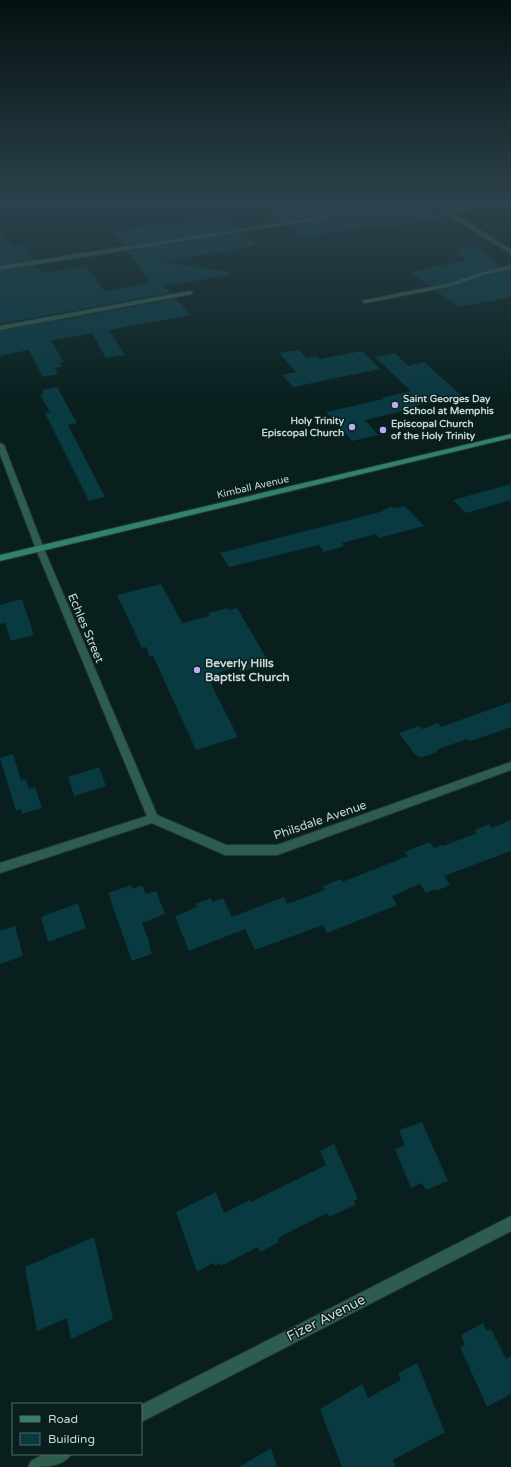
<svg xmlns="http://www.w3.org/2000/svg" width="511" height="1467" viewBox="0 0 511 1467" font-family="'Varela Round',sans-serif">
  <rect width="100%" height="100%" fill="#081f1e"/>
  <g fill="#093941">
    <polygon points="314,201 412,201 282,221 268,210 271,209 269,208"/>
    <polygon points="429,204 429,209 444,218 380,229 375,226 303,237 289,226"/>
    <polygon points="227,218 238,228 123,246 111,232 166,224 169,226"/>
    <polygon points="0,227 12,246 23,244 33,259 0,264"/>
    <polygon points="244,233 257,245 161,262 230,272 230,275 164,286 171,293 0,324 0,271 37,266 42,273 86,266 104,291 106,291 150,282 136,261 128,251"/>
    <polygon points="472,246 495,261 492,261 500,266 479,272 451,282 429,286 410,272 467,260 452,250"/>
    <polygon points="507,271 511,274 511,297 459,307 436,291 452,287 483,276"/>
    <polygon points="176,299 191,315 109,330 125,355 106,358 92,333 51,341 64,362 59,363 62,367 55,368 58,374 43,377 29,350 0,356 0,331"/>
    <polygon points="299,350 307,358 316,356 320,359 362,351 380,369 293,387 282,375 296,372 279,353"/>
    <polygon points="395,353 408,366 424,362 462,396 413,406 416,408 365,420 378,435 352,441 326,412 384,399 382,398 411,391 375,357"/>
    <polygon points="57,387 77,423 68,425 105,497 89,501 45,413 50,412 40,395 44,394 42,390"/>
    <polygon points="511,484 511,500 466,513 453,500"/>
    <polygon points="405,506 424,526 379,538 376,534 342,543 344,546 324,552 319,545 229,567 220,553 380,512 390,507 397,508"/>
    <polygon points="161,584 182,623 210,616 208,613 228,608 229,610 237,608 267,659 257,662 259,666 240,672 238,667 207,676 238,737 196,750 153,656 150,657 146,647 142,648 117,595"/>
    <polygon points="22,599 34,635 11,641 5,623 0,624 0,605"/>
    <polygon points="511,702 511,727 477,739 469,741 467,739 436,750 438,752 420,758 419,756 416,756 399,733 419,726 422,729 438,723 441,727"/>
    <polygon points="13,754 21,780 26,779 29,789 35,787 42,808 22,814 21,809 16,811 0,758"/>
    <polygon points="99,767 106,786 74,796 68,777"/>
    <polygon points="511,820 511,851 444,876 450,885 436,891 435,889 426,893 420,884 392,896 397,905 327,933 323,925 255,950 245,929 189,951 175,916 197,907 195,904 211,898 212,902 223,898 232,917 284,897 287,904 325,890 323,886 341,879 342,882 408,856 405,852 430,842 434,848 442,845 443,846 477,833 475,830 489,824 492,828"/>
    <polygon points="131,885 132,889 142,885 146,894 156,891 165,914 142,923 150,944 149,945 152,954 132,961 108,893"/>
    <polygon points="78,903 86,928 48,942 41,917"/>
    <polygon points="15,926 23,956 0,964 0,931"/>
    <polygon points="422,1122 448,1181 426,1190 422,1183 411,1188 395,1149 405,1145 399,1130"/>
    <polygon points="334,1144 358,1199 354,1201 355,1205 329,1217 327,1213 297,1228 278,1238 279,1242 260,1252 258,1247 221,1266 220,1263 215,1266 213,1263 197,1272 176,1212 216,1192 224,1213 250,1200 251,1202 326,1165 320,1151"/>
    <polygon points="94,1237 113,1319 71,1339 67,1318 37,1331 25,1267"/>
    <polygon points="483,1323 487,1331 491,1329 506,1359 511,1356 511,1394 487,1407 460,1347 465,1345 461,1335"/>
    <polygon points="417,1363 445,1432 393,1460 396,1467 342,1467 320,1409 362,1384 368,1398 401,1380 398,1373"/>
    <polygon points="271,1448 277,1467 239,1467"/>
  </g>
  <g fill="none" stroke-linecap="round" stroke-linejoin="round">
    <g stroke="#233938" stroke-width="2">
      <g id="minor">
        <polygon points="422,201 434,201 449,210 511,201 511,202 452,212 511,250 511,254 444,213 430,202 0,270 0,266"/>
        <polygon points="511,265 511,269 483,275 452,286 365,303 362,301 451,283 479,273"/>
        <polygon points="190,291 193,293 192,294 0,330 0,326"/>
        <polygon points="0,443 4,445 44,549 157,815 226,845 277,845 511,762 511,770 277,855 225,855 152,823 0,873 0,863 147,816 36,549 0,454"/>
        <polygon points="511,1216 511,1231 141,1422 141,1405"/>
        <path d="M44 1454H71C64 1467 43 1467 28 1467L31 1461Z"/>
      </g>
    </g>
    <g stroke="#233938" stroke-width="2">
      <polygon id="secondary" points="511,434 511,438 0,561 0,555"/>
    </g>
    <use href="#minor" fill="#2e5c4e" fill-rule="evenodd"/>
    <use href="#secondary" fill="#32816b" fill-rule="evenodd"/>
  </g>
  <linearGradient id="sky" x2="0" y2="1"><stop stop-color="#041110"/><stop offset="0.5" stop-color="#2c424c"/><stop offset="1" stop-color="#2c424c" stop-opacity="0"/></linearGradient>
  <rect width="511" height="406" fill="url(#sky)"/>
  <g fill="#b8abf7" stroke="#081f1e" stroke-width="1.5">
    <circle cx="395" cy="405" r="4"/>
    <circle cx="352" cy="427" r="4"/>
    <circle cx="383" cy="430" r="4"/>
    <circle cx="197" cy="670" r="4"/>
  </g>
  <g text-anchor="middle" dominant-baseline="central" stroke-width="3" stroke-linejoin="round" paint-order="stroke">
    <g font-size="10" font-weight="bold" fill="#c9d7d6" stroke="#081f1e" text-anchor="start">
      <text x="403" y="399">Saint Georges Day<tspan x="403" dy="12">School at Memphis</tspan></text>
      <text x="344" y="421" text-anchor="end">Holy Trinity<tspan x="344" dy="12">Episcopal Church</tspan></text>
      <text x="391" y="424">Episcopal Church<tspan x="391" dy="12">of the Holy Trinity</tspan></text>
    </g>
    <g font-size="10" fill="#c9d7d6" stroke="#081f1e">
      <text transform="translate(253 487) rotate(-13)">Kimball Avenue</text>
    </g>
    <g font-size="12" fill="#c9d7d6" stroke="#081f1e">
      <text transform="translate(86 628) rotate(67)">Echles Street</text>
      <text transform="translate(320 820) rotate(-19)">Philsdale Avenue</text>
    </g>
    <g font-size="12" font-weight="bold" fill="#c9d7d6" stroke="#081f1e" text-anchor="start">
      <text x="205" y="663">Beverly Hills<tspan x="205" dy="14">Baptist Church</tspan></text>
    </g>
    <g font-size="14" fill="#c9d7d6" stroke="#081f1e">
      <text transform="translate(326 1318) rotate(-27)">Fizer Avenue</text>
    </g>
  </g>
  <rect x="12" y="1403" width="130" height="52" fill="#081f1e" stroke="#556968"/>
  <rect x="20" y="1416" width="20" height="6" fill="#32816b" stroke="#556968"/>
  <text x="48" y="1423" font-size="12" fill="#c9d7d6">Road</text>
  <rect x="20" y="1433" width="20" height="12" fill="#093941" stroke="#556968"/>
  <text x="48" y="1443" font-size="12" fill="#c9d7d6">Building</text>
</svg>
